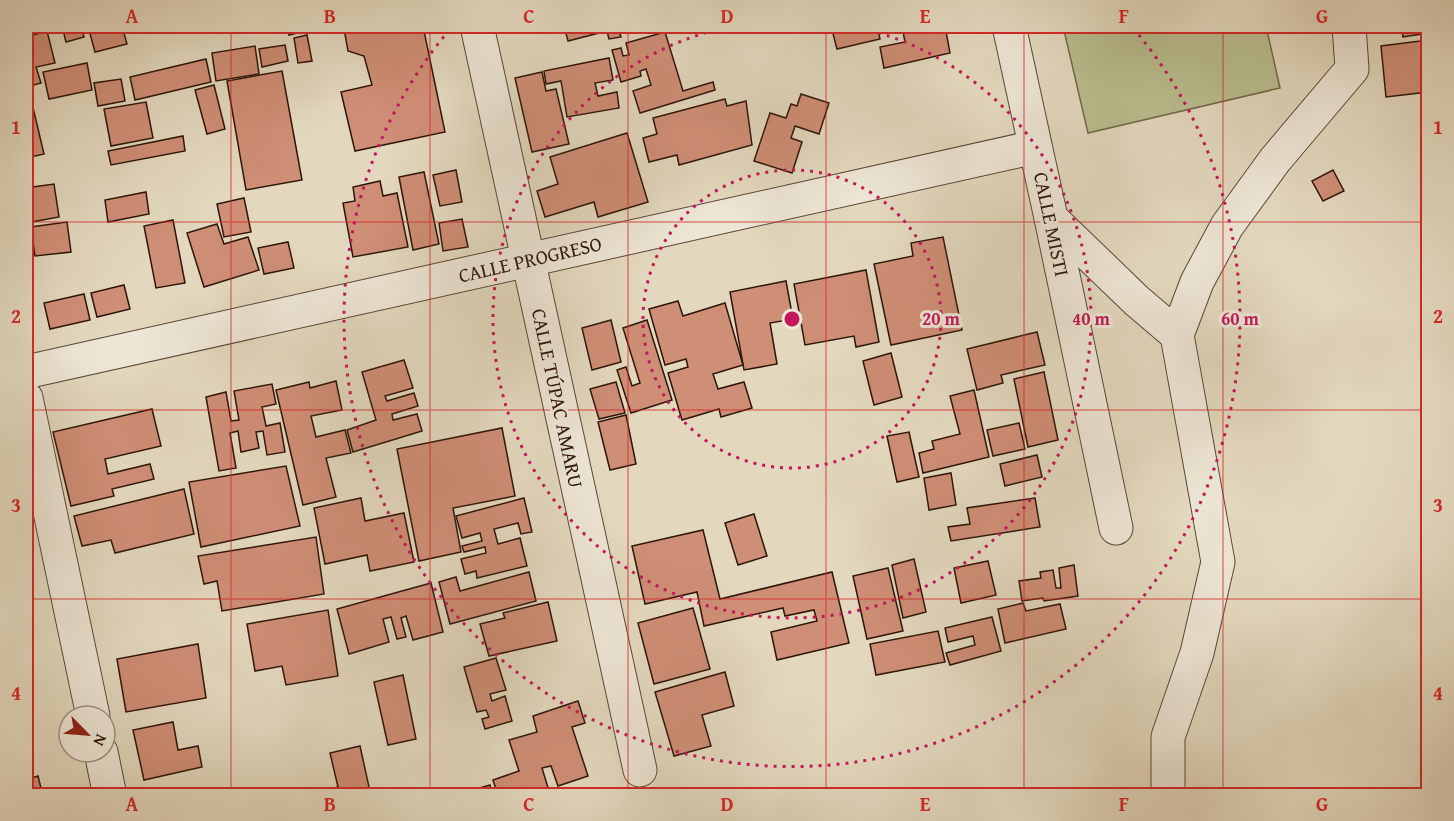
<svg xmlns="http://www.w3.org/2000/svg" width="1454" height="821" viewBox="0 0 1454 821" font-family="'Gentium Book Plus',serif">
  <rect width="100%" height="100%" fill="#e3d8be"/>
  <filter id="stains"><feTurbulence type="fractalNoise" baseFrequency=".00333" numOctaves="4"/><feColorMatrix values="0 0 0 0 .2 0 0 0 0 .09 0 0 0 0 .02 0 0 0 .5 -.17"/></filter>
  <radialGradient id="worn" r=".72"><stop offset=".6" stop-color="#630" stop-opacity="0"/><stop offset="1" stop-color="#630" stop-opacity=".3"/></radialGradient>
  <polygon fill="#b9bd8e" stroke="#74694c" stroke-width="1.5" points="1063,26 1266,26 1280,88 1088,133"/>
  <g fill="#cf8e76" stroke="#2e150a" stroke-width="1.5">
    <polygon points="62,26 81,26 84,37 66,42"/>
    <polygon points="88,26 122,26 127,44 95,52"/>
    <polygon points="287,26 313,26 314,29 289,35"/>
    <polygon points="359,26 423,26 445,132 355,151 341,92 372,85 364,56 348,51 344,29"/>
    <polygon points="564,26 618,26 621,37 609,39 607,31 568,41"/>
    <polygon points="719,26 741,26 719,30"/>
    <polygon points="779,26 802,26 780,31"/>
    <polygon points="831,26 877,26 880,39 837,49"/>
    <polygon points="902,26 945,26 950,53 884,68 880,47 905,42"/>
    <polygon points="1401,26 1428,26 1428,33 1403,37"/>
    <polygon points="47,31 55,63 36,67 41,83 26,87 26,37"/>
    <polygon points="665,32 683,91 713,82 715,90 640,113 633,91 651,85 646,69 640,71 641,76 621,82 612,50 621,48 623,56 629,55 626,43"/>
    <polygon points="307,35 312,61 298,63 294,38"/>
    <polygon points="1428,40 1428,92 1386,97 1381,46"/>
    <polygon points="285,45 288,61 262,67 259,49"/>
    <polygon points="255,46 259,74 216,81 212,53"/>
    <polygon points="609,58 613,80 595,83 598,96 617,92 619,108 567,117 561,81 546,84 544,71"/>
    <polygon points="206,59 211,82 135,100 130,77"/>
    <polygon points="87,63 92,90 49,99 43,72"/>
    <polygon points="282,71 302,180 246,190 227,81"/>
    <polygon points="542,72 546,91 556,89 569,144 532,152 515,78"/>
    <polygon points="121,79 125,101 98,106 94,83"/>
    <polygon points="214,85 225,129 207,134 195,90"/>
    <polygon points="801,94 829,103 819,134 795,126 791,138 802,142 792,173 754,161 770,113 786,118 791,104 797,106"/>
    <polygon points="30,95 44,154 26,158 26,97"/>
    <polygon points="725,99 727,106 746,101 752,145 679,165 677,155 649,162 643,138 657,134 653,118"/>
    <polygon points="146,102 153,138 111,146 104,109"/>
    <polygon points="627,133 648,202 598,217 594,202 545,217 537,191 558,184 550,157"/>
    <polygon points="183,136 185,151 111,165 108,151"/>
    <polygon points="456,170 462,202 440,206 433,175"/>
    <polygon points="1333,170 1344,191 1323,201 1312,181"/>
    <polygon points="424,172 439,244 413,250 399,177"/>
    <polygon points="380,181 383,196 397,193 408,247 353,257 343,203 355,201 353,187"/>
    <polygon points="54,184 59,217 26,223 26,188"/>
    <polygon points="146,192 149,214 108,222 105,200"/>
    <polygon points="244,198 251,232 224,237 217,204"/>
    <polygon points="462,219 468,247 443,251 439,223"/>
    <polygon points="173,220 185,283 156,288 144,226"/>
    <polygon points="67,222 71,252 35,256 31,227"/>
    <polygon points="217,224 224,244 248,237 259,270 204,287 187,233"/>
    <polygon points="943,237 962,330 891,345 874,264 913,256 911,243"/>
    <polygon points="288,242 294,268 264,274 258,248"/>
    <polygon points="866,270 879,342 856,347 854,336 805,345 794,284"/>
    <polygon points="786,281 793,319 770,323 777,364 744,370 730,292"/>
    <polygon points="124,285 130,309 97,317 91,293"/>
    <polygon points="84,294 90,320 50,329 44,303"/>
    <polygon points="678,301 683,316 725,303 743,365 713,374 718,389 744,382 752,408 721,417 719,409 682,420 668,373 688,367 686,359 665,365 649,309"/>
    <polygon points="611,320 621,362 592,370 582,328"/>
    <polygon points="647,320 672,400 631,413 617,370 626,367 632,386 640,383 623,328"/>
    <polygon points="1037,332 1045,365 1001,375 1003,383 977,390 967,349"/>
    <polygon points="891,353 902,397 874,405 863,361"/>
    <polygon points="404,360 413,388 385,396 387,401 414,393 418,406 392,414 393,420 417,414 422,431 353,452 347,430 376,420 362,372"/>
    <polygon points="1044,372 1058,440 1028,447 1014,379"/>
    <polygon points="336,381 342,410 311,416 316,437 345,430 351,453 326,458 336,497 303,505 276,390 309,382 310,388"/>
    <polygon points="616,382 625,413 599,419 590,389"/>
    <polygon points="272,384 276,404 262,407 266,426 280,423 285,452 267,455 263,431 256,432 259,448 241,452 238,431 230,433 236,468 219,471 206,397 226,392 231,421 239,420 234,391"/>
    <polygon points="974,390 989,457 923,473 919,453 934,449 932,441 960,434 950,396"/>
    <polygon points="152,409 161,446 105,459 108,474 150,464 154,479 112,489 114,496 71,506 53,432"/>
    <polygon points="626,415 636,464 610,470 598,422"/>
    <polygon points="1019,423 1025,449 993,456 987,430"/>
    <polygon points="502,428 515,496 453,508 461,552 419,561 397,449"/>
    <polygon points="909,432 919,477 897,482 887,436"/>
    <polygon points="1037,455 1042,477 1005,486 1000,464"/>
    <polygon points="286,466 300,526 201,547 189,482"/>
    <polygon points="951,473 956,505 929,510 924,478"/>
    <polygon points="184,489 194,534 115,553 111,540 82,546 74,516"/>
    <polygon points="361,498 365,521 404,513 414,562 370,571 367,555 325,564 314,508"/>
    <polygon points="524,498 532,532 521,534 518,523 494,529 498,544 520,538 527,566 477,578 476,571 465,574 461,559 486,553 485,547 464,552 462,546 482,541 480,533 462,538 456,516"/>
    <polygon points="1035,498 1040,527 951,541 948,527 970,524 967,508"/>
    <polygon points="754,514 767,556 738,565 725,523"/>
    <polygon points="703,530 720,599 832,572 849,643 777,660 771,632 817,621 814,610 785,616 783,608 704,626 697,592 645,604 632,546"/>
    <polygon points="316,537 324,594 222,611 217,581 204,584 198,556"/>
    <polygon points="914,559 926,612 903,618 892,565"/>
    <polygon points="988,561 996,595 961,603 954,568"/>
    <polygon points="1074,565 1078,596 1044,601 1043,598 1022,601 1019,581 1041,578 1040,572 1053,570 1056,588 1061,588 1059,568"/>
    <polygon points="888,568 903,631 867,639 853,576"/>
    <polygon points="529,572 536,601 450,624 439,582 456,577 460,591"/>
    <polygon points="431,583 443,632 413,640 406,616 401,618 406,637 397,639 391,617 383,619 389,642 349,654 337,609"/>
    <polygon points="548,602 557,641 489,656 480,624 505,618 503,613"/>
    <polygon points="1023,603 1026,611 1060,604 1066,629 1005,643 998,609"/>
    <polygon points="693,608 710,669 654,684 638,623"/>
    <polygon points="328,610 338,676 286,685 282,666 255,671 247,624"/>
    <polygon points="992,617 1001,651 950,665 946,653 975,645 973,636 948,642 945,628"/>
    <polygon points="938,631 945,662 876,675 870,644"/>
    <polygon points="198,644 206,698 126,712 117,659"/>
    <polygon points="26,654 27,654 33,681 26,683"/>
    <polygon points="496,658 506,690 490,694 492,701 505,696 512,721 485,729 482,719 489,717 486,710 477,712 464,667"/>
    <polygon points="725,672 734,706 702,715 711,746 674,756 655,692"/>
    <polygon points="403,675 416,739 388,745 374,682"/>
    <polygon points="578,701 585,723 572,727 588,776 558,786 551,766 542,768 549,791 535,796 498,796 493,780 519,771 509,740 537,732 533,716"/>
    <polygon points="173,722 178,750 198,746 202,767 144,780 133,730"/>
    <polygon points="360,746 371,796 316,796 316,792 338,787 330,753"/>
    <polygon points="38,776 43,796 26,796 26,780"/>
    <polygon points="490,785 492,796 452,796"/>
  </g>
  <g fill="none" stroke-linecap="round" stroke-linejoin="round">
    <g stroke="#5b4637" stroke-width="35">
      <g id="minor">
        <polyline points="477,26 640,770"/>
        <polyline points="1009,26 1051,218 1116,528"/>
        <polyline points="1051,218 1137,301 1177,335 1197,282 1227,226 1275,160 1352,69 1349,26"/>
        <polyline points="26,372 1035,147"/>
        <polyline points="26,398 93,716"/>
        <polyline points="101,752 110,796"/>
        <polyline points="1168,796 1168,737 1197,653 1218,562 1177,335"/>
      </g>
    </g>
    <use href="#minor" stroke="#ede6d5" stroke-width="33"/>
  </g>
  <path fill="none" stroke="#d62828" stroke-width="1.5" stroke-opacity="0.55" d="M231 26V796M430 26V796M628 26V796M826 26V796M1024 26V796M1223 26V796M26 222H1428M26 410H1428M26 599H1428"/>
  <g fill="none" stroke="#c2185b" stroke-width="3" stroke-dasharray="3 6">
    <circle cx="792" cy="319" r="149"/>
    <path d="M852 26A299 299 0 1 1 732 26"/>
    <path d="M1133 28A448 448 0 1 1 451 28"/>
  </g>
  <g text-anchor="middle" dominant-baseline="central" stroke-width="6" stroke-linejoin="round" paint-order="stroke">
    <g font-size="20" fill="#2e150a" stroke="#ede6d5">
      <text transform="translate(1052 224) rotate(78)">CALLE MISTI</text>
      <text transform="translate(530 259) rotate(-13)">CALLE PROGRESO</text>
      <text transform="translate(558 398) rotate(78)">CALLE TÚPAC AMARU</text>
    </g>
  </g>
  <circle cx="792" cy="319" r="9" fill="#c2185b" stroke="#ede6d5" stroke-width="3"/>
  <g font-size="18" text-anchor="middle" font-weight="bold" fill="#c2185b" stroke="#ede6d5" stroke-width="6" stroke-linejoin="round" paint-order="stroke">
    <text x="941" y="325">20 m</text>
    <text x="1091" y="325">40 m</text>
    <text x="1240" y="325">60 m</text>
  </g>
  <rect width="1454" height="821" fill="none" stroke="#e3d8be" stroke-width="66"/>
  <g transform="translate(87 734) rotate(115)"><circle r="28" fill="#ede6d5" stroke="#a19284" stroke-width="1.5"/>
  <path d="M0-4.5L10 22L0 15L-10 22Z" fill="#8f2418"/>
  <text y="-9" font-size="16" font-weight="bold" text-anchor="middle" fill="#2e150a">N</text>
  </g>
  <rect x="33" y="33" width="1388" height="755" fill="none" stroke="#d62828" stroke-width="2"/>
  <g font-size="20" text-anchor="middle" font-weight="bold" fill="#d62828">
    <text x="132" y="23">A</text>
    <text x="330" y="23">B</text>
    <text x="529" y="23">C</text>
    <text x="727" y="23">D</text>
    <text x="925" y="23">E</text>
    <text x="1124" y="23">F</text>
    <text x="1322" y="23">G</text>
    <text x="16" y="134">1</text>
    <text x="1438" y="134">1</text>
    <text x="16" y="323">2</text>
    <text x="1438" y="323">2</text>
    <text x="16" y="512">3</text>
    <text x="1438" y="512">3</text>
    <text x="16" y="700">4</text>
    <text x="1438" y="700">4</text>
    <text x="132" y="811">A</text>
    <text x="330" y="811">B</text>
    <text x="529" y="811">C</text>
    <text x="727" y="811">D</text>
    <text x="925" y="811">E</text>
    <text x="1124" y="811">F</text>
    <text x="1322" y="811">G</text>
  </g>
  <rect width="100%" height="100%" filter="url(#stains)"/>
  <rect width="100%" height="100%" fill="url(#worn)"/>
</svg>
